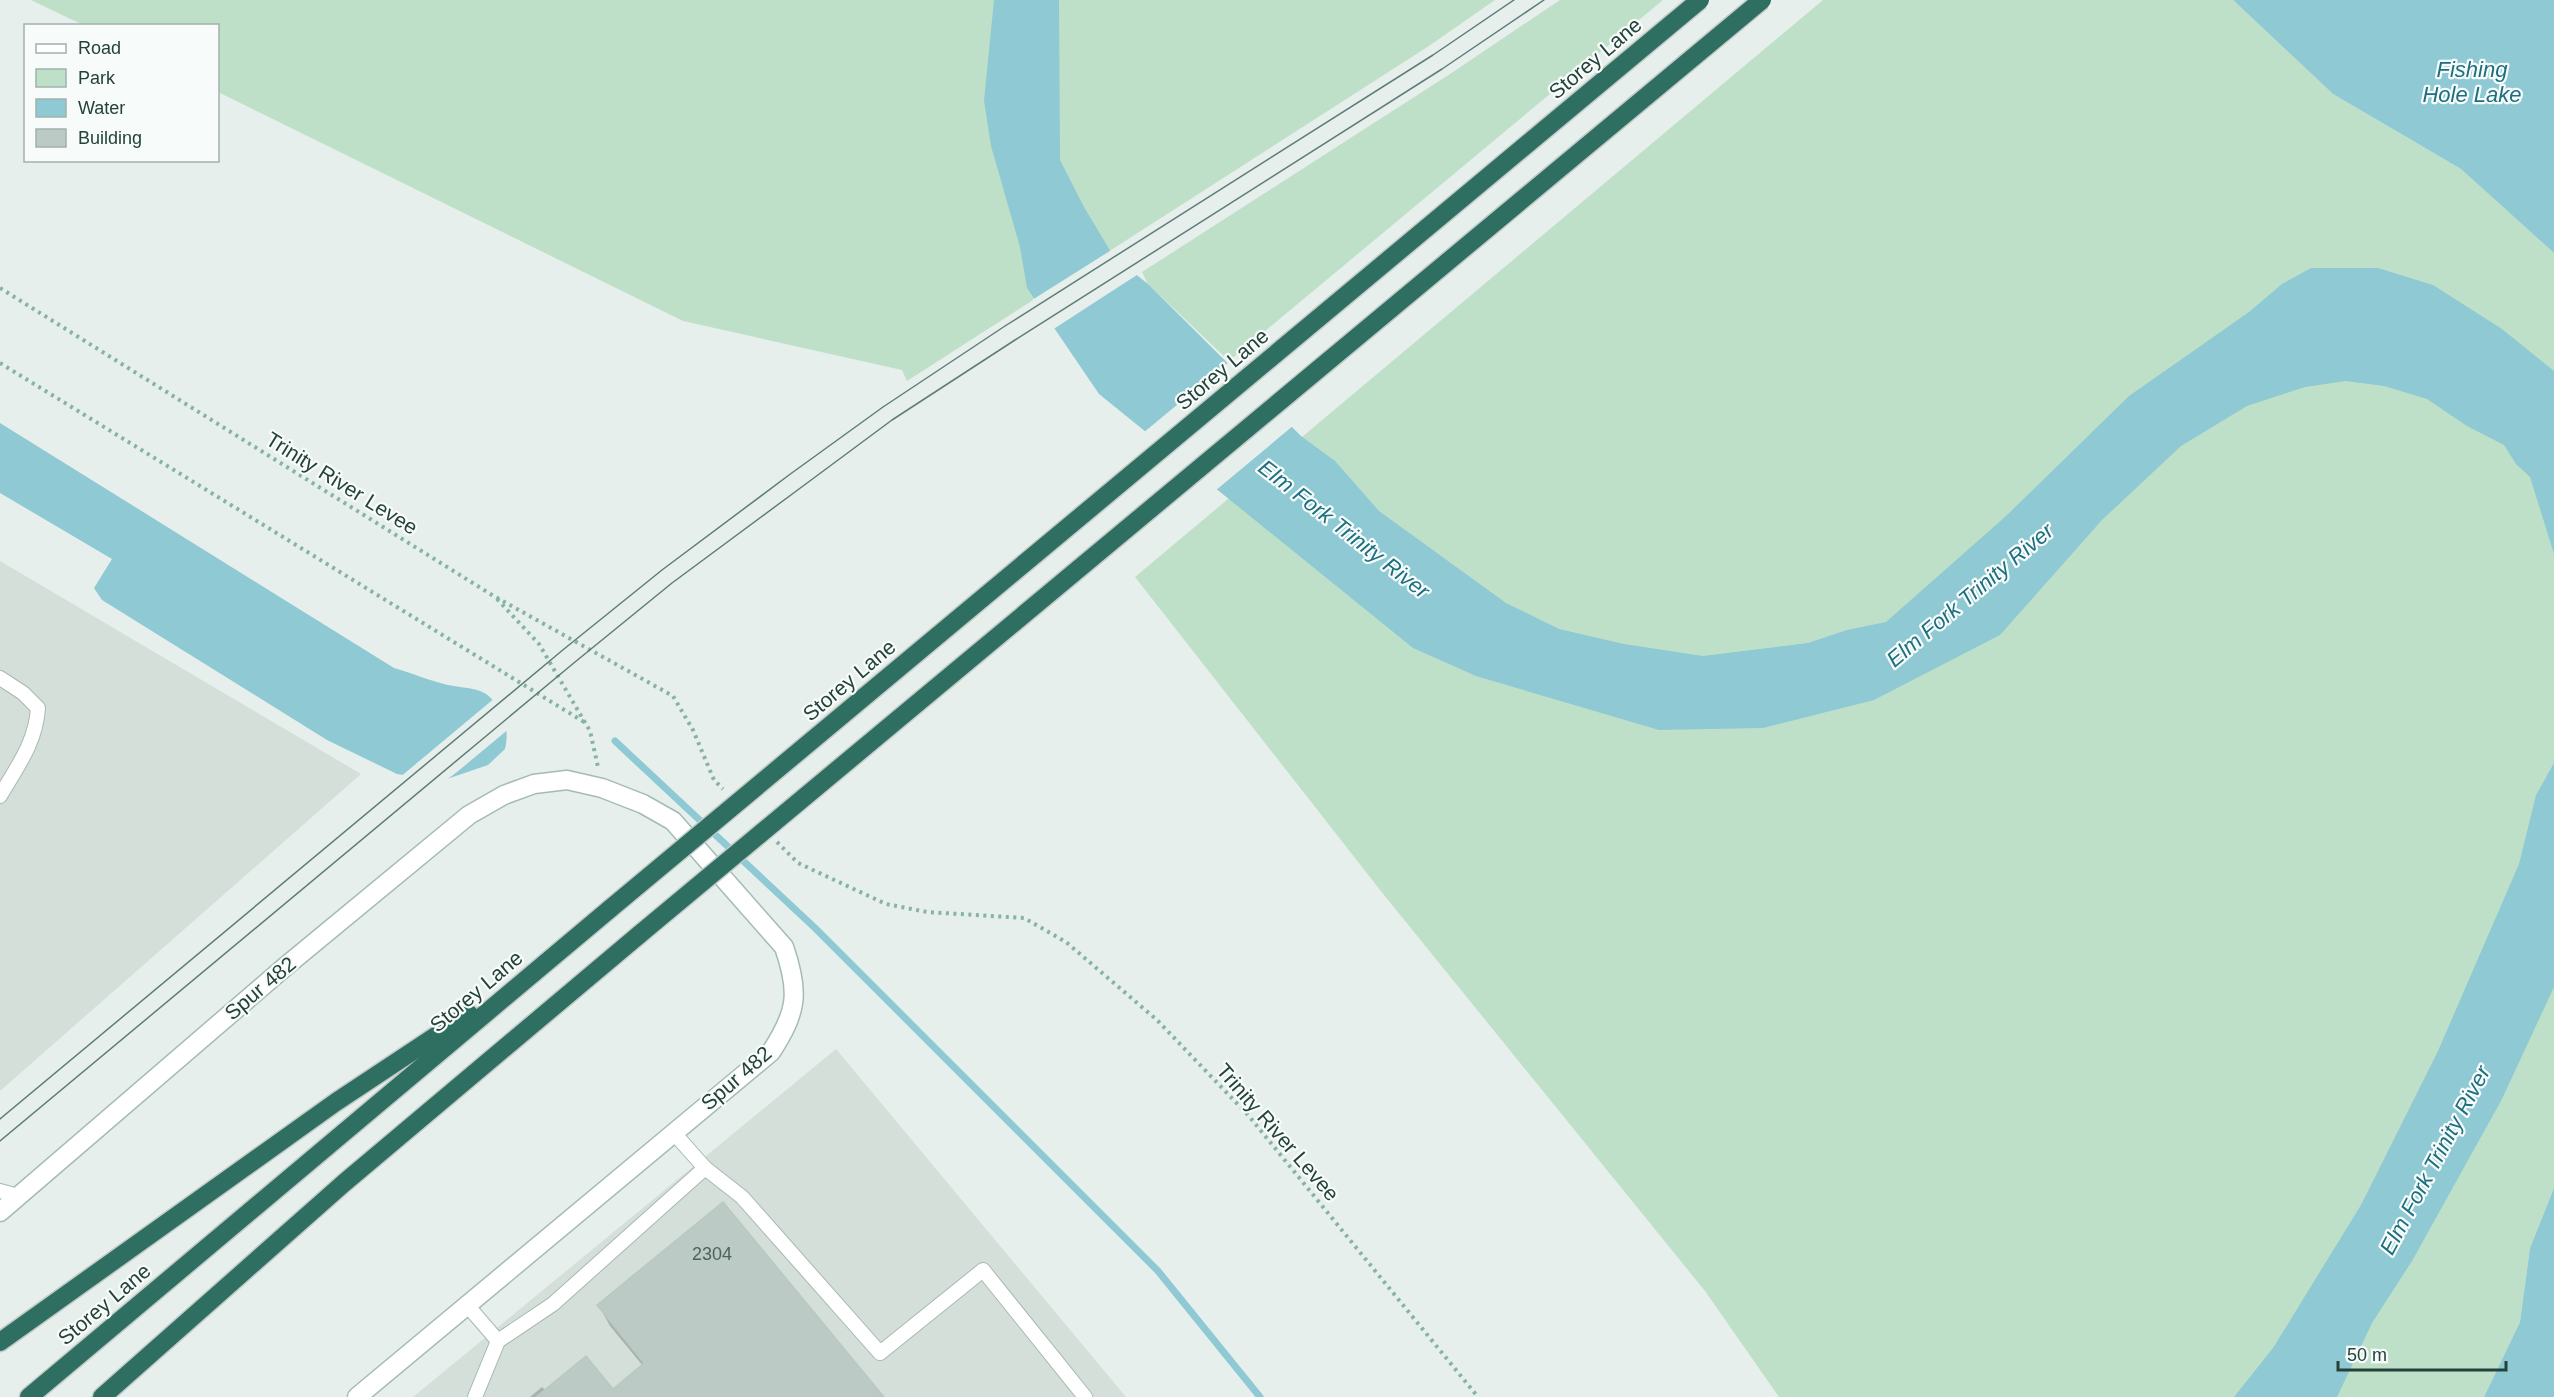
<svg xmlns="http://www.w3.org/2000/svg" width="2554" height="1397" viewBox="0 0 2554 1397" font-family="Helvetica,sans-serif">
  <rect width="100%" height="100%" fill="#e6efeb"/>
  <g fill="#d4dfda">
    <polygon points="0,561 361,774 0,1091"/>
    <polygon points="836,1049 1126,1397 413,1397"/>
  </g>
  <g fill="#bfe0c8">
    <polygon points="31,0 1495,0 1429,46 907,381 902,370 683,321 218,92 218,26 83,25"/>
    <polygon points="1560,0 1663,0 1229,361 1148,284 1142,272 1450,74"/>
    <polygon points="1823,0 2233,0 2333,94 2461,169 2554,253 2554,1188 2530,1248 2520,1322 2484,1397 1779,1397 1705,1291 1384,895 1135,577"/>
  </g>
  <g fill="#8ec9d4">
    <polygon points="994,0 1059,0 1060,160 1084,207 1114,257 1148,284 1301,436 1335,461 1379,511 1506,603 1559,629 1624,644 1703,656 1808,643 1847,630 1886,622 2006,516 2129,396 2249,312 2282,284 2311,268 2378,268 2433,285 2502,329 2554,371 2554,554 2530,477 2516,464 2504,445 2467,426 2427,399 2384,386 2346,381 2305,387 2247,406 2181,446 2102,520 2000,635 1874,700 1763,728 1659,730 1476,676 1413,648 1099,394 1027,288 1020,247 991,146 984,101"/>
    <polygon points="2233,0 2554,0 2554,253 2461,169 2333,94"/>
    <path d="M0 423 394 668C412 673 430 681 448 685 474 690 488 686 501 713 507 727 508 735 505 749L488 765 441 781 397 774 327 740 102 600 94 588 112 559 0 493Z"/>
    <polygon points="2554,763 2554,987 2502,1099 2412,1261 2372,1323 2337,1397 2234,1397 2273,1348 2361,1205 2438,1051 2519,864 2536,795"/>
    <polygon points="2554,1188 2554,1397 2484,1397 2520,1322 2530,1248"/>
  </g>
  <g fill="#e6efeb">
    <polygon points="1113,249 1140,273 1052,330 1032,300"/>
    <polygon points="1230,361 1294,425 1215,491 1143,433"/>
    <polygon points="496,697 504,708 510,728 457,772 441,784 399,778"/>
  </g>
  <polygon fill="#0003" points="599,1306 882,1397 530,1397 542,1387 546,1391 613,1391 643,1366 610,1326"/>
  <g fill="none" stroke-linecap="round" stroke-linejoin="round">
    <polyline stroke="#8ec9d4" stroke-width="7" points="615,741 815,928 1158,1271 1260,1397"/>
  </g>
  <polygon fill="#bbcac4" stroke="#b8c9c2" stroke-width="1.5" points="723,1202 884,1397 536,1397 586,1356 613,1389 644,1363 597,1305"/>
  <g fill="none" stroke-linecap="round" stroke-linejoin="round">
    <g stroke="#a8b8b2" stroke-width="16">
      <g id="lane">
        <path d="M0 678 23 693 38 708C36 742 17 767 0 796"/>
        <polyline points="705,1168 742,1197 880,1353 983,1270 1085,1397"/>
        <polyline points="0,1191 18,1196"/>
        <polyline points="467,1305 498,1341 553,1304 705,1168 673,1132"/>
        <polyline points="475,1397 498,1341"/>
      </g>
    </g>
    <g stroke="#a4bbb3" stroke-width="21">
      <path id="secondary" d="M0 1212 286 966 469 815 504 795 534 784 567 780 602 788 643 804 673 821 784 947C800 993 797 1012 771 1052L357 1397"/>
    </g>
    <g stroke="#c2cac8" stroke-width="21">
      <g id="highway">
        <polyline points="0,1342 336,1102 469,1014"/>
        <polyline points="29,1397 611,908"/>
        <polyline points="102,1397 344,1183 640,934"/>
      </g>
    </g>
    <g stroke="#86b3a5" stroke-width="4" stroke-dasharray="3 4.5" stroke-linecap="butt">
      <polyline points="0,288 492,595 673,696 693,730 714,780 723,789"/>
      <polyline points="0,363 584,722"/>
      <polyline points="497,599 539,644 590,731 598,767"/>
      <polyline points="777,842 798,863 886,904 927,912 1024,918 1066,942 1157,1020 1248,1115 1478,1397"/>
    </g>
    <use href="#lane" stroke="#fff" stroke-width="14"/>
    <use href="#secondary" stroke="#fff" stroke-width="18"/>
    <use href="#highway" stroke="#2f6f62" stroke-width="18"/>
    <g stroke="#5f7d75" stroke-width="1.5">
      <polyline points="0,1119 564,649 662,570 789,475 883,407 1005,326 1433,55 1514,0"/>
      <polyline points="0,1141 575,662 672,583 799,489 892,420 1015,340 1442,69 1544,0"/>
    </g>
    <g stroke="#c2cac8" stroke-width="21" stroke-linecap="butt">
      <g id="highway-bridge">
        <polyline points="611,908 1700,0"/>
        <polyline points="640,934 1762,0"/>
      </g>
    </g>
    <use href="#highway-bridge" stroke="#2f6f62" stroke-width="18"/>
  </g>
  <g text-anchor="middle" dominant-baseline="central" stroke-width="4.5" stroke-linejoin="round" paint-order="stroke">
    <g font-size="18" fill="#4a645c">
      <text x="712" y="1254">2304</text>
    </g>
    <g font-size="21" fill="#24423a" stroke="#f7fbf9">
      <text transform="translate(1595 58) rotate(-40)">Storey Lane</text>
      <text transform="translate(1222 369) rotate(-40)">Storey Lane</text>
      <text transform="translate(342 483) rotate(32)">Trinity River Levee</text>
      <text transform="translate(849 680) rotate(-40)">Storey Lane</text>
      <text transform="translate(260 988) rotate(-40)">Spur 482</text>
      <text transform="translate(476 991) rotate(-40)">Storey Lane</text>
      <text transform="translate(736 1078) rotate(-41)">Spur 482</text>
      <text transform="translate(1278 1132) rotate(49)">Trinity River Levee</text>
      <text transform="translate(104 1304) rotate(-40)">Storey Lane</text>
    </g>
    <g font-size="22" font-style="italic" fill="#1c6f80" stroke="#f7fbf9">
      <text x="2472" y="69">Fishing<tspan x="2472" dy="25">Hole Lake</tspan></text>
      <text transform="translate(1344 529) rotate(38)">Elm Fork Trinity River</text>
      <text transform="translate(1970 595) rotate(-40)">Elm Fork Trinity River</text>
      <text transform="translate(2435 1160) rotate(-62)">Elm Fork Trinity River</text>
    </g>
  </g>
  <rect x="24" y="24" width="195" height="138" fill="#f7fbf9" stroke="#a3b1ad" stroke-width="1.5"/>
  <rect x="36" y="44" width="30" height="9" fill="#ffffff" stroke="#a3b1ad" stroke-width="1.5"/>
  <text x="78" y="54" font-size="18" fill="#24423a">Road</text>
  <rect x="36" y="69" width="30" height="18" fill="#bfe0c8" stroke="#a3b1ad" stroke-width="1.5"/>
  <text x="78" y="84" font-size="18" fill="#24423a">Park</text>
  <rect x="36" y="99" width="30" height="18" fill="#8ec9d4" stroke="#a3b1ad" stroke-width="1.5"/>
  <text x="78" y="114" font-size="18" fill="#24423a">Water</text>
  <rect x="36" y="129" width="30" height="18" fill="#bbcac4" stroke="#a3b1ad" stroke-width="1.5"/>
  <text x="78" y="144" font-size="18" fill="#24423a">Building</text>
  <path d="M2338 1361v9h168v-9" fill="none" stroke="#24423a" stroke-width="3"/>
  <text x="2347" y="1361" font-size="18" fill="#24423a" stroke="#f7fbf9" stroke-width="4.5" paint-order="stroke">50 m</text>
</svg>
